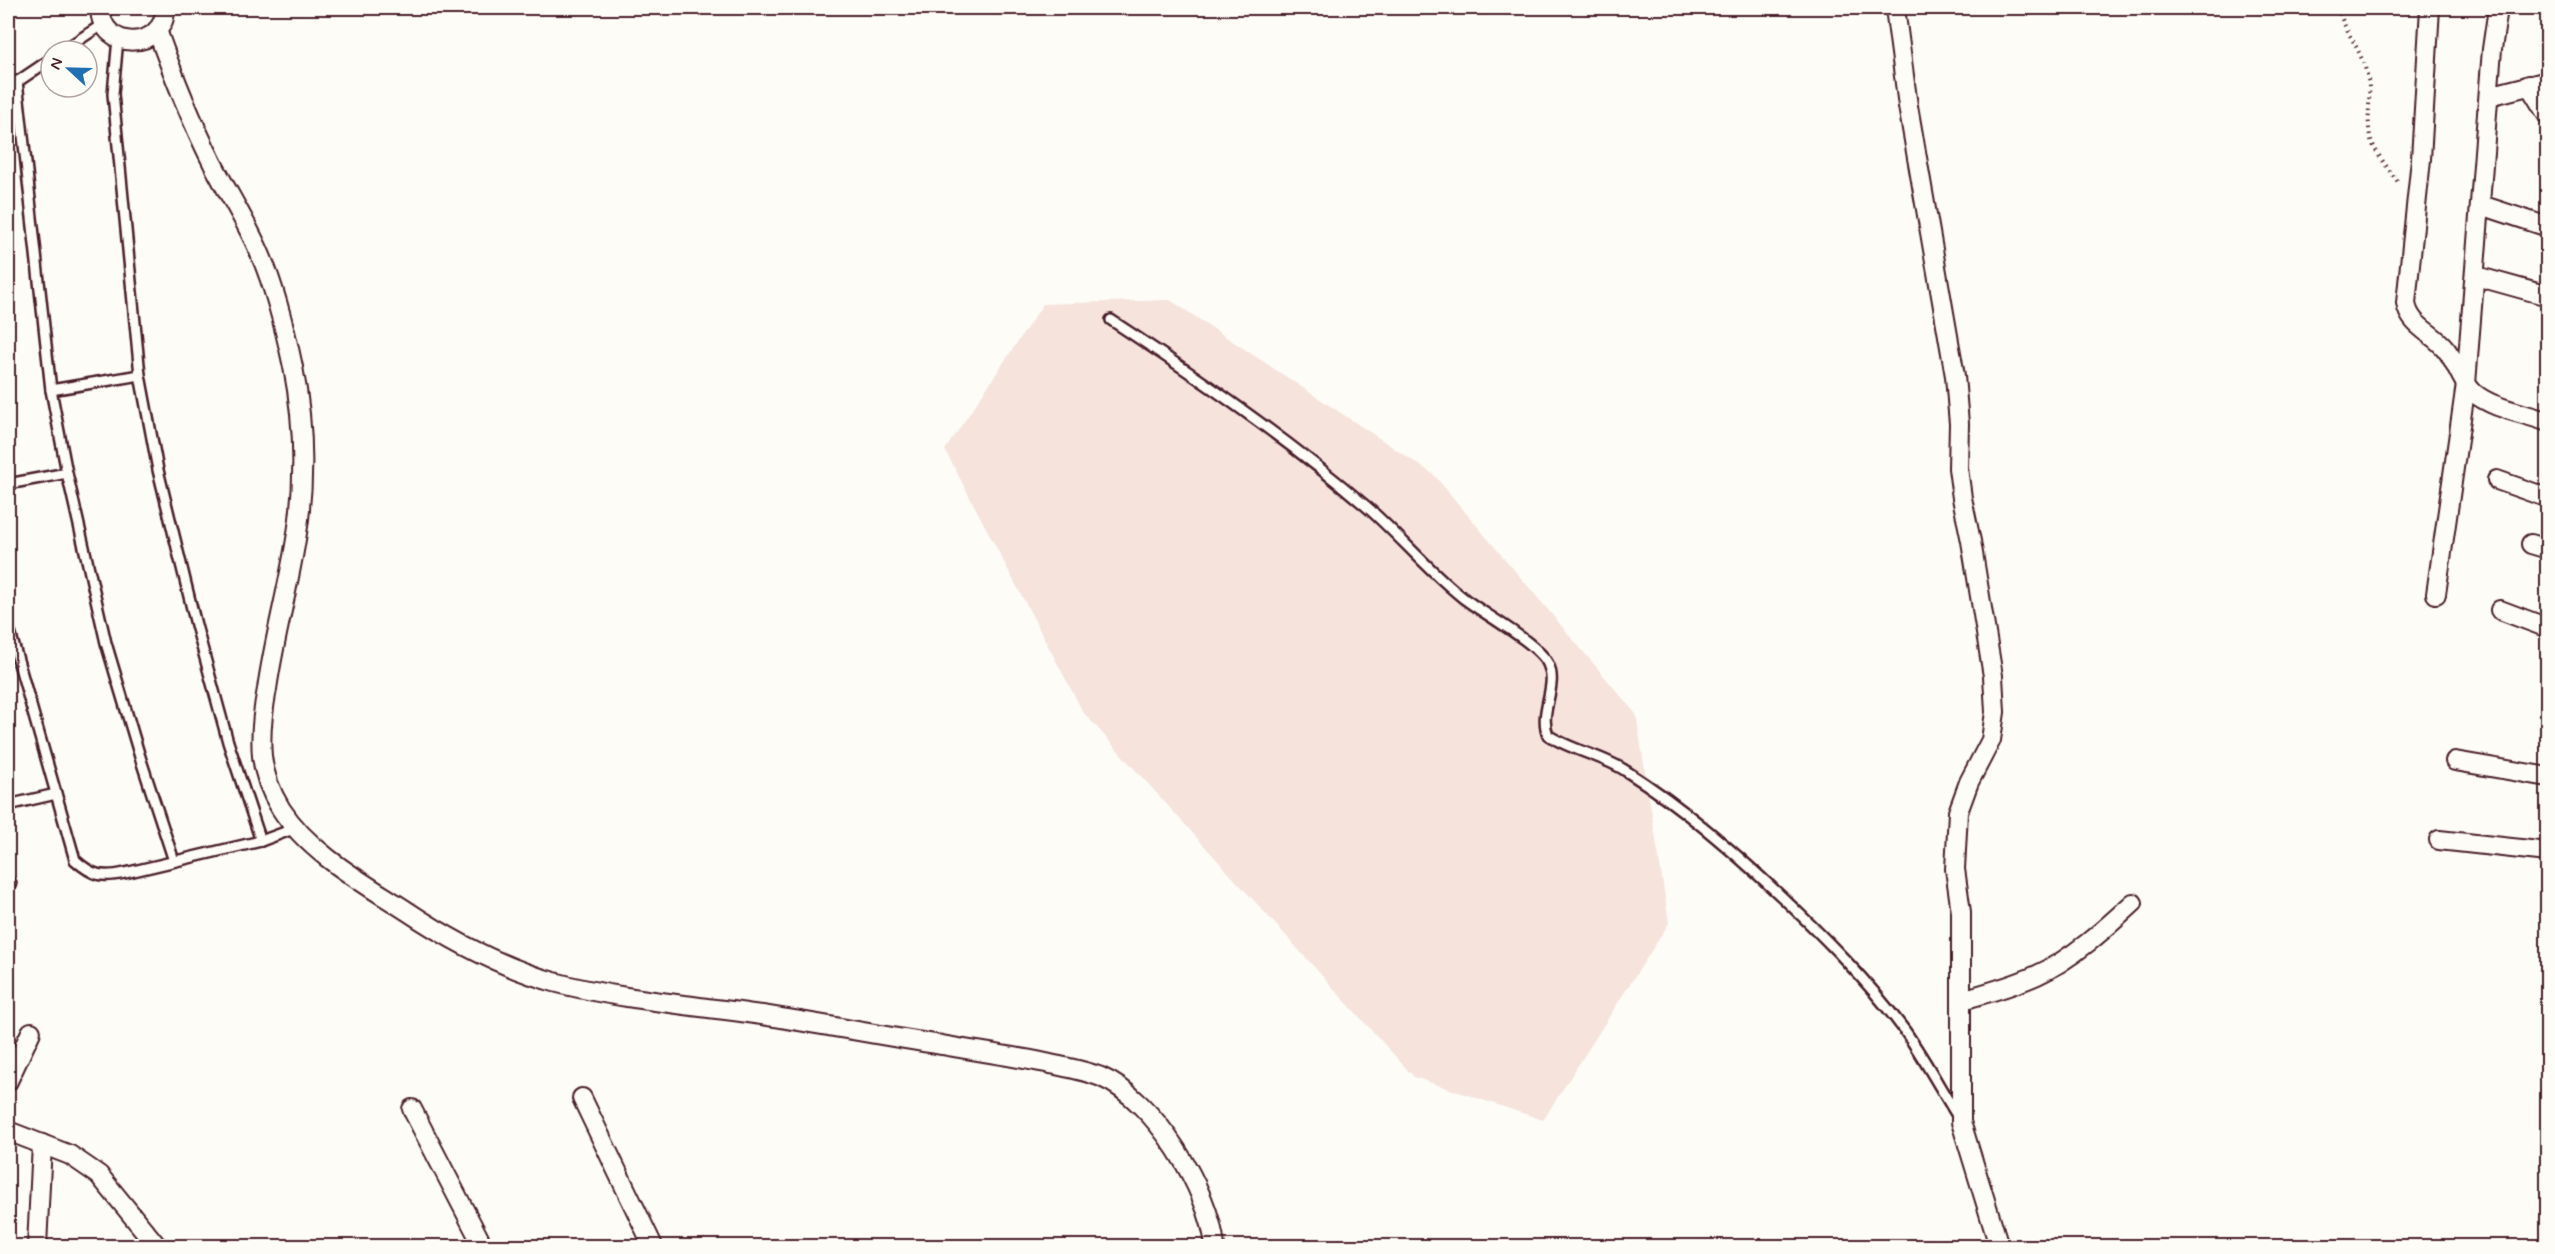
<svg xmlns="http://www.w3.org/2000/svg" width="2555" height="1254" viewBox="0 0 2555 1254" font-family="Mynerve,sans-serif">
  <rect width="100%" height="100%" fill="#fdfcf7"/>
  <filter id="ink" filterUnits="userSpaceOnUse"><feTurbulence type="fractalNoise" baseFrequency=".0167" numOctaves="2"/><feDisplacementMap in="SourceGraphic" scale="12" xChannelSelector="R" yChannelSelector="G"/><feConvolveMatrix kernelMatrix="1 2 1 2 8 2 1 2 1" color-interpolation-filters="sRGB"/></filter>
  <g filter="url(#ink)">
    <polygon fill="#f5e3dc" points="1170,300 1433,474 1636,714 1669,923 1543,1120 1414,1077 1083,712 945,450 1043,304"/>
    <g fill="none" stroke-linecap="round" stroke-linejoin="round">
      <g stroke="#4a1f2b" stroke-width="14">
        <g id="service">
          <polyline points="118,38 113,94 140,375 158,470 196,625 228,742 261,841"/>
          <polyline points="62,51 103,24"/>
          <polyline points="17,81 51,390 67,473 106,643 140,757 174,861"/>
          <polyline points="8,88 51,59"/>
          <path d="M1111 320C1199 378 1286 438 1367 507 1400 536 1428 570 1462 597 1482 613 1538 643 1548 664 1559 686 1538 712 1548 735 1572 751 1602 755 1626 771 1683 807 1733 851 1782 897 1826 939 1869 982 1905 1031 1924 1058 1940 1088 1958 1117"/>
          <polyline points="51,390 140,375"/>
          <polyline points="8,484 67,473"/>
          <path d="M8 625 75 860C93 876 102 878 125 873L261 841 296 828"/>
          <polyline points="8,805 56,794"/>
          <polyline points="8,884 11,883"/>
        </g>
      </g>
      <g stroke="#4a1f2b" stroke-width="22">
        <g id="minor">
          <path d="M100 8C101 53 166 50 165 8"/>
          <polyline points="1895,8 1908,106 1955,376 1959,424 1958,468 1962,498 1971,541 1993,676 1995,712 1991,740 1969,782 1958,812 1955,869 1961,912 1961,1122 1999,1246"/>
          <path d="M2430 8 2421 159 2406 303C2409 325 2431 332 2444 347 2457 361 2460 381 2474 393 2493 409 2525 413 2548 422"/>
          <path d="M157 30C173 75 191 120 212 162 228 194 248 224 261 256 276 291 285 329 293 367 303 417 305 468 299 519 292 576 275 632 267 689 263 710 260 734 262 756 264 774 271 793 281 809 310 854 364 883 407 911 452 941 501 967 554 982 621 1000 693 1005 762 1015 822 1024 882 1036 942 1045 976 1051 1011 1056 1046 1063 1064 1067 1084 1070 1101 1077 1155 1100 1209 1190 1215 1246"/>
          <polyline points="2529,85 2548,116"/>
          <polyline points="2489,96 2548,81"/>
          <polyline points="2481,205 2548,227"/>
          <polyline points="2476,276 2548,296"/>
          <polyline points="2497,480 2548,498"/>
          <polyline points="2531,544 2548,549"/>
          <polyline points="2436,594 2466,384 2492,49 2498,8"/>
          <polyline points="2500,610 2548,628"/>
          <polyline points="2455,761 2548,777"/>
          <polyline points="2439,840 2548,852"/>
          <path d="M1962 1000C1987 993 2013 986 2037 975 2071 960 2106 928 2133 903"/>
          <polyline points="8,1081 31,1032"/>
          <polyline points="582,1098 653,1246"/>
          <polyline points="412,1109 483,1246"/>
          <polyline points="8,1131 70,1155 99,1175 157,1246"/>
          <polyline points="37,1246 42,1144"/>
        </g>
      </g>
      <path stroke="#4a1f2b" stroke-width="4" stroke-dasharray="1.5 4.5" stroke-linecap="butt" d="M2338 8C2344 30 2360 48 2366 71 2373 93 2366 115 2370 136 2374 153 2390 169 2399 184"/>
      <use href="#service" stroke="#fdfcf7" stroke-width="9"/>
      <use href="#minor" stroke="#fdfcf7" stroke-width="18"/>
    </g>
  </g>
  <rect width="2555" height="1254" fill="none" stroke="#fdfcf7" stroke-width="30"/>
  <rect x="15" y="15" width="2525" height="1224" fill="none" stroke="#4a1f2b" stroke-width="2" filter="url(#ink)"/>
  <g transform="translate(69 69) rotate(292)"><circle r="28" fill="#fdfcf7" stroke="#b5a4a5" stroke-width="1.5"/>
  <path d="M0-4.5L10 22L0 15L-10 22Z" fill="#1f6fb2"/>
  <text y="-9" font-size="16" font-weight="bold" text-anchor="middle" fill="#4a1f2b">N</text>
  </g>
</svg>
